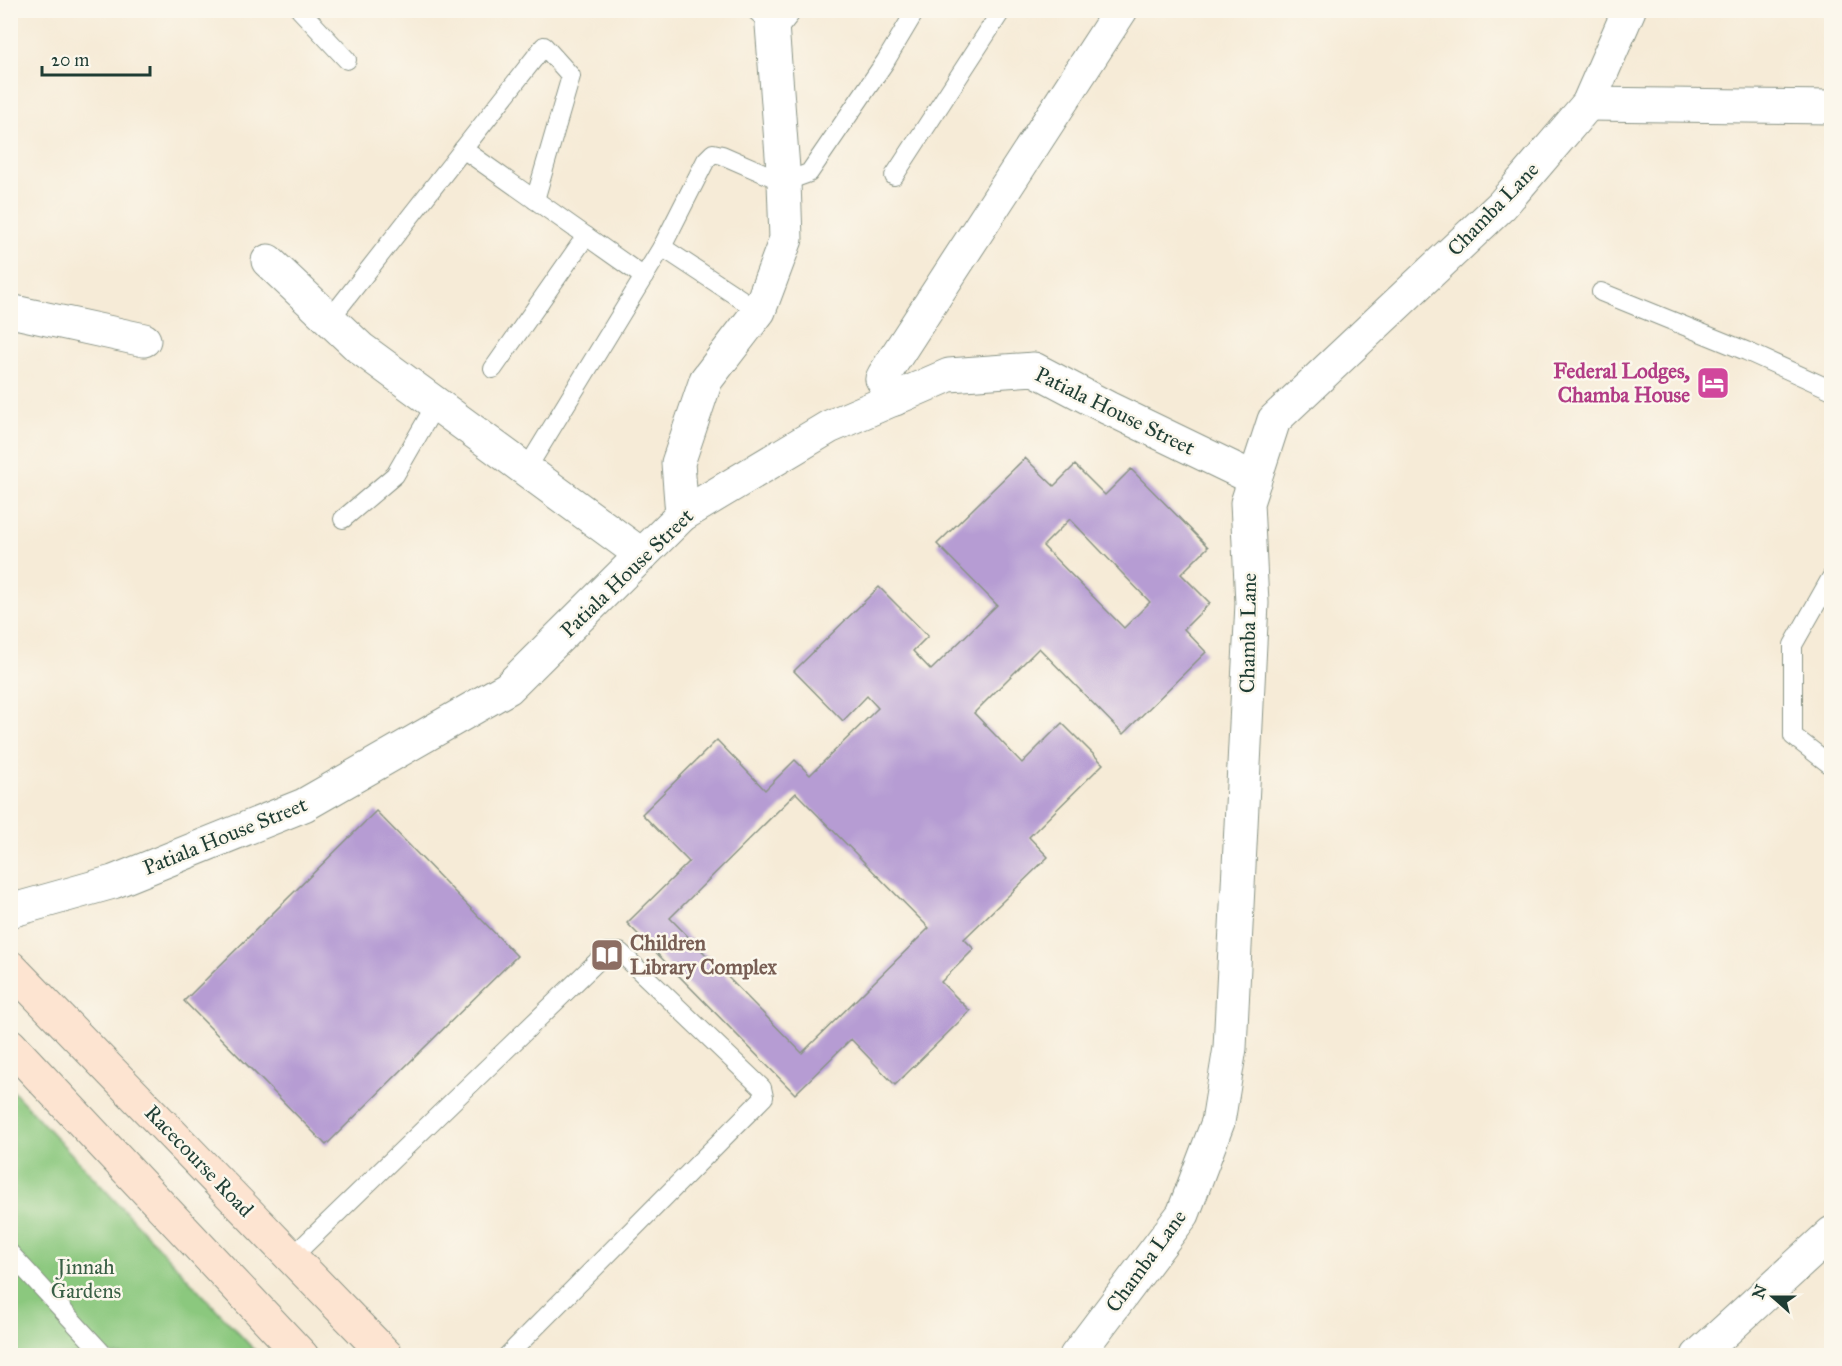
<svg xmlns="http://www.w3.org/2000/svg" width="1842" height="1366" viewBox="0 0 1842 1366" font-family="'IM FELL Great Primer',serif">
  <rect width="100%" height="100%" fill="#fbf7ec"/>
  <filter id="ink" filterUnits="userSpaceOnUse"><feTurbulence type="fractalNoise" baseFrequency=".0167" numOctaves="2"/><feDisplacementMap in="SourceGraphic" scale="12" xChannelSelector="R" yChannelSelector="G"/><feConvolveMatrix kernelMatrix="1 2 1 2 8 2 1 2 1" color-interpolation-filters="sRGB"/></filter>
  <filter id="wash" filterUnits="userSpaceOnUse"><feTurbulence type="fractalNoise" baseFrequency=".008" numOctaves="4" result="noise"/><feDisplacementMap in="SourceGraphic" scale="24" xChannelSelector="R" yChannelSelector="G"/><feGaussianBlur stdDeviation="1.35" result="paint"/><feColorMatrix in="noise" values="0 0 0 0 0 0 0 0 0 0 0 0 0 0 0 0 0 1.4 0 .05"/><feComposite in="paint" operator="in"/></filter>
  <g filter="url(#wash)">
    <rect width="100%" height="100%" fill="#f6ebd7"/>
    <polygon fill="#8bc87e" stroke="#558259" stroke-width="1.5" points="11,1089 259,1355 11,1355"/>
    <g id="blocks">
      <g fill="#b69cd3" fill-rule="evenodd">
        <path d="M1025 458 1054 486 1075 465 1105 495 1131 469 1208 547 1181 574 1210 603 1184 629 1206 652 1123 734 1039 648 974 713 1022 763 1062 723 1103 764 1029 837 1048 857 964 939 974 949 941 982 970 1011 895 1085 851 1039 795 1094 627 923 689 862 642 814 717 740 765 790 795 760 810 775 878 708 867 696 843 721 794 671 879 587 928 636 913 651 931 670 997 605 937 544ZM1070 519 1150 602 1124 628 1043 546ZM796 793 929 928 802 1053 670 918Z"/>
        <polygon points="376,811 517,956 326,1145 184,1001"/>
      </g>
    </g>
  </g>
  <g filter="url(#ink)">
    <use href="#blocks" fill-opacity="0" stroke="#8a9486" stroke-width="1.5"/>
    <g fill="none" stroke-linecap="round" stroke-linejoin="round">
      <g stroke="#8a9486" stroke-width="20">
        <g id="lane">
          <polyline points="300,10 347,60"/>
          <polyline points="755,10 772,25"/>
          <polyline points="463,149 644,277"/>
          <polyline points="894,176 1002,10"/>
          <polyline points="662,247 706,160 713,153 722,155 784,182 809,173 885,62 916,10"/>
          <polyline points="1601,292 1746,351 1832,390"/>
          <polyline points="330,319 544,46 571,76 535,200"/>
          <polyline points="493,369 586,236"/>
          <polyline points="526,470 662,247 759,311"/>
          <polyline points="343,519 395,475 436,404"/>
          <polyline points="1832,576 1793,645 1793,736 1832,766"/>
          <polyline points="10,1253 105,1356"/>
          <polyline points="292,1257 607,952 620,952 762,1088 764,1097 507,1356"/>
        </g>
      </g>
      <g stroke="#8a9486" stroke-width="35">
        <g id="street">
          <polyline points="1588,104 1832,107"/>
          <polyline points="268,261 360,348 642,555"/>
          <polyline points="10,314 15,312 24,314 144,340"/>
          <polyline points="895,399 882,379 884,375 1121,10"/>
          <polyline points="682,515 678,463 706,380 759,311 786,239 784,182 772,25 784,10"/>
          <polyline points="10,911 113,882 304,805 508,688 682,515 829,427 949,375 1034,369 1108,408 1255,479"/>
          <polyline points="1076,1356 1183,1214 1218,1122 1230,1048 1252,603 1247,503 1274,420 1502,205 1588,104 1629,10"/>
          <polyline points="1698,1356 1832,1233"/>
        </g>
      </g>
      <g stroke="#8a9486" stroke-width="35">
        <g id="secondary">
          <polyline points="10,967 387,1356"/>
          <polyline points="10,1045 302,1356"/>
        </g>
      </g>
      <use href="#lane" stroke="#fff" stroke-width="18"/>
      <use href="#street" stroke="#fff" stroke-width="33"/>
      <use href="#secondary" stroke="#fde4d1" stroke-width="33"/>
    </g>
  </g>
  <defs>
    <g id="hotel-square" transform="scale(1.725)"><rect x="-9" y="-9" width="18" height="18" rx="4" fill="#d1479c" stroke="#fbf7ec"/><path d="M-6-4.5h1.5V1H6V5H4.5V3h-9V5H-6ZM-4 0a1.8 1.8 0 1 1 3.6 0ZM.5 0V-2.5h3Q6-2.5 6 0Z" fill="#fff"/></g>
    <g id="library-square" transform="scale(1.725)"><rect x="-9" y="-9" width="18" height="18" rx="4" fill="#8d6e63" stroke="#fbf7ec"/><path d="M-6-4Q-3-5.5-.7-3.5V5Q-3 3-6 4ZM6-4Q3-5.5 .7-3.5V5Q3 3 6 4Z" fill="#fff"/></g>
  </defs>
  <g fill-rule="evenodd">
    <use href="#hotel-square" x="1713" y="383"/>
    <use href="#library-square" x="607" y="955"/>
  </g>
  <g text-anchor="middle" dominant-baseline="central" stroke-width="5" stroke-linejoin="round" paint-order="stroke">
    <g font-size="21" fill="#1f3d34" stroke="#fbf7ec">
      <text transform="translate(1493 209) rotate(-46)">Chamba Lane</text>
      <text transform="translate(1115 411) rotate(26)">Patiala House Street</text>
      <text transform="translate(627 573) rotate(-44)">Patiala House Street</text>
      <text transform="translate(1248 633) rotate(-89)">Chamba Lane</text>
      <text transform="translate(225 836) rotate(-22)">Patiala House Street</text>
      <text transform="translate(199 1161) rotate(46)">Racecourse Road</text>
      <text transform="translate(1146 1261) rotate(-54)">Chamba Lane</text>
    </g>
    <g font-size="21" font-weight="bold" fill="#b23c85" stroke="#fbf7ec" text-anchor="end">
      <text x="1690" y="371">Federal Lodges,<tspan x="1690" dy="24">Chamba House</tspan></text>
    </g>
    <g font-size="21" font-weight="bold" fill="#785e54" stroke="#fbf7ec" text-anchor="start">
      <text x="630" y="943">Children<tspan x="630" dy="24">Library Complex</tspan></text>
    </g>
    <g font-size="21" fill="#3a6046" stroke="#fbf7ec">
      <text x="86" y="1267">Jinnah<tspan x="86" dy="24">Gardens</tspan></text>
    </g>
  </g>
  <rect width="1842" height="1366" fill="none" stroke="#fbf7ec" stroke-width="36"/>
  <g transform="translate(1773 1297) rotate(291)" stroke="#fbf7ec" stroke-width="4.5" paint-order="stroke">
  <path d="M0-4.5L10 22L0 15L-10 22Z" fill="#1f3d34"/>
  <text y="-9" font-size="16" font-weight="bold" text-anchor="middle" fill="#1f3d34">N</text>
  </g>
  <path d="M42 66v9h108v-9" fill="none" stroke="#1f3d34" stroke-width="3"/>
  <text x="51" y="66" font-size="18" fill="#1f3d34" stroke="#fbf7ec" stroke-width="4.5" paint-order="stroke">20 m</text>
</svg>
